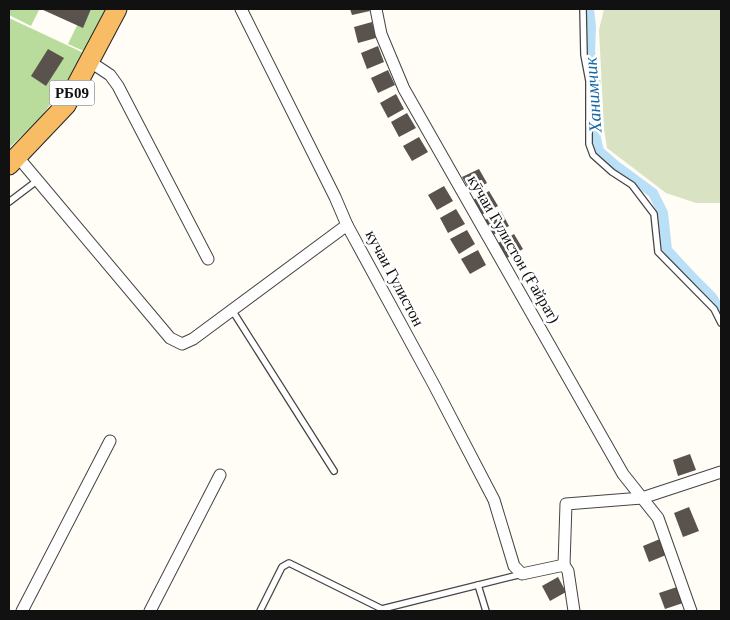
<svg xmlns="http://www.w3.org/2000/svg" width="730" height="620" viewBox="0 0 730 620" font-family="Georgia,serif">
  <rect width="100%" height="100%" fill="#fffdf5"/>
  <g fill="#b9dc9c">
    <polygon points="9,9 36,9 39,10 31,26 9,15"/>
    <polygon points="85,9 109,9 88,53 68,44"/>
    <polygon points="9,18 88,55 40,118 9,148"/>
  </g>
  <polygon fill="#d9e3c4" points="604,9 721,9 721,203 696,203 666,193 607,148 604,129 599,30"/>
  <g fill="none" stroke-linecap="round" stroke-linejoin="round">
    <polyline stroke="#b9e0f7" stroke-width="10" points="589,9 591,27 590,52 596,84 595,134 599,151 615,165 653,193 663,213 667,250 691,276 712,297 721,312"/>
  </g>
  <g fill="#5a524d">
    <polygon points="41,9 91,9 83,28"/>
    <polygon points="350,9 369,9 370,11 352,15"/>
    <polygon points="372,22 376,38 358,43 354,27"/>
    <polygon points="378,46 384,62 367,69 361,53"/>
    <polygon points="48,49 64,58 46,86 31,76"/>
    <polygon points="388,70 395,85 378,93 371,78"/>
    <polygon points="396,94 404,109 388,118 380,103"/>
    <polygon points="407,113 416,128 399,137 391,122"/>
    <polygon points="419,137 428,152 412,161 403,146"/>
    <polygon points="479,169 487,183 471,193 462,177"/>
    <polygon points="444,186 453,201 437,210 428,195"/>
    <polygon points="489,191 498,206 481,215 473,200"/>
    <polygon points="456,209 465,224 448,233 440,218"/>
    <polygon points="501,211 509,226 493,235 485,220"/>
    <polygon points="467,230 475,244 459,254 450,239"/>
    <polygon points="514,234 523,249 507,258 498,243"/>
    <polygon points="478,250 486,265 470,274 461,259"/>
    <polygon points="690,454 696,470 678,476 673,460"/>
    <polygon points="689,507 699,531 683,537 674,513"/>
    <polygon points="660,539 666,555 649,562 643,546"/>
    <polygon points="558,577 566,592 550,601 542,586"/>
    <polygon points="677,587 683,603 665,609 659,593"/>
  </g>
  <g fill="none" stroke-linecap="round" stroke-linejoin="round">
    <g stroke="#444" stroke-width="8">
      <g id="service">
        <polyline points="583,9 584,55 589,81 589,144 593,155 612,172 632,185 654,214 658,252 714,309 721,323"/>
        <polyline points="9,202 38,180"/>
        <polyline points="232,310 334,471"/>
        <polyline points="478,585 486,611"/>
        <polyline points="260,611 282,567 289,563 382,609"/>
        <polyline points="381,611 382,609 522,574"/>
      </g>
    </g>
    <g stroke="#444" stroke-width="13">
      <g id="minor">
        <polyline points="241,9 335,197 347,225 434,385 494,500 514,566 522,574 564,565 568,571 574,611"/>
        <polyline points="376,9 381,34 404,89 623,474 658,518 691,611"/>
        <polyline points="89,61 110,75 118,86 208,259"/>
        <polyline points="17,156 170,338 182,344 193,339 347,225"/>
        <polyline points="564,565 566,504 642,498 721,472"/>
        <polyline points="22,611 110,441"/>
        <polyline points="150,611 220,475"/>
      </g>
    </g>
    <g stroke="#222" stroke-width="21">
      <polyline id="trunk" points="9,165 66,105 117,9"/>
    </g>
    <use href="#service" stroke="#fff" stroke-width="5.5"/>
    <use href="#minor" stroke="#fff" stroke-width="11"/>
    <use href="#trunk" stroke="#f7bc64" stroke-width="19"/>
  </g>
  <g text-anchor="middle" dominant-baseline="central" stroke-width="5" stroke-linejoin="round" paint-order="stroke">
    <rect fill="#fff" stroke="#585858" stroke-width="1" x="49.5" y="80.5" width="45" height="25" rx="4"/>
    <g font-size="15" font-weight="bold" fill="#111">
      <text x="72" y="93">РБ09</text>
    </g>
    <g font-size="16" fill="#111" stroke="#fff">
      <text transform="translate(514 249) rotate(60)">кӯчаи Гулистон (Ғайрат)</text>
      <text transform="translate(395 278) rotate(62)">кучаи Гулистон</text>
    </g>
    <g font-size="18" font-style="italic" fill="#1768a6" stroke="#fff">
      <text transform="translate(593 95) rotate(-94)">Ханимчик</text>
    </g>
  </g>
  <rect width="730" height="620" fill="none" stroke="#111111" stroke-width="20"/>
</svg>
